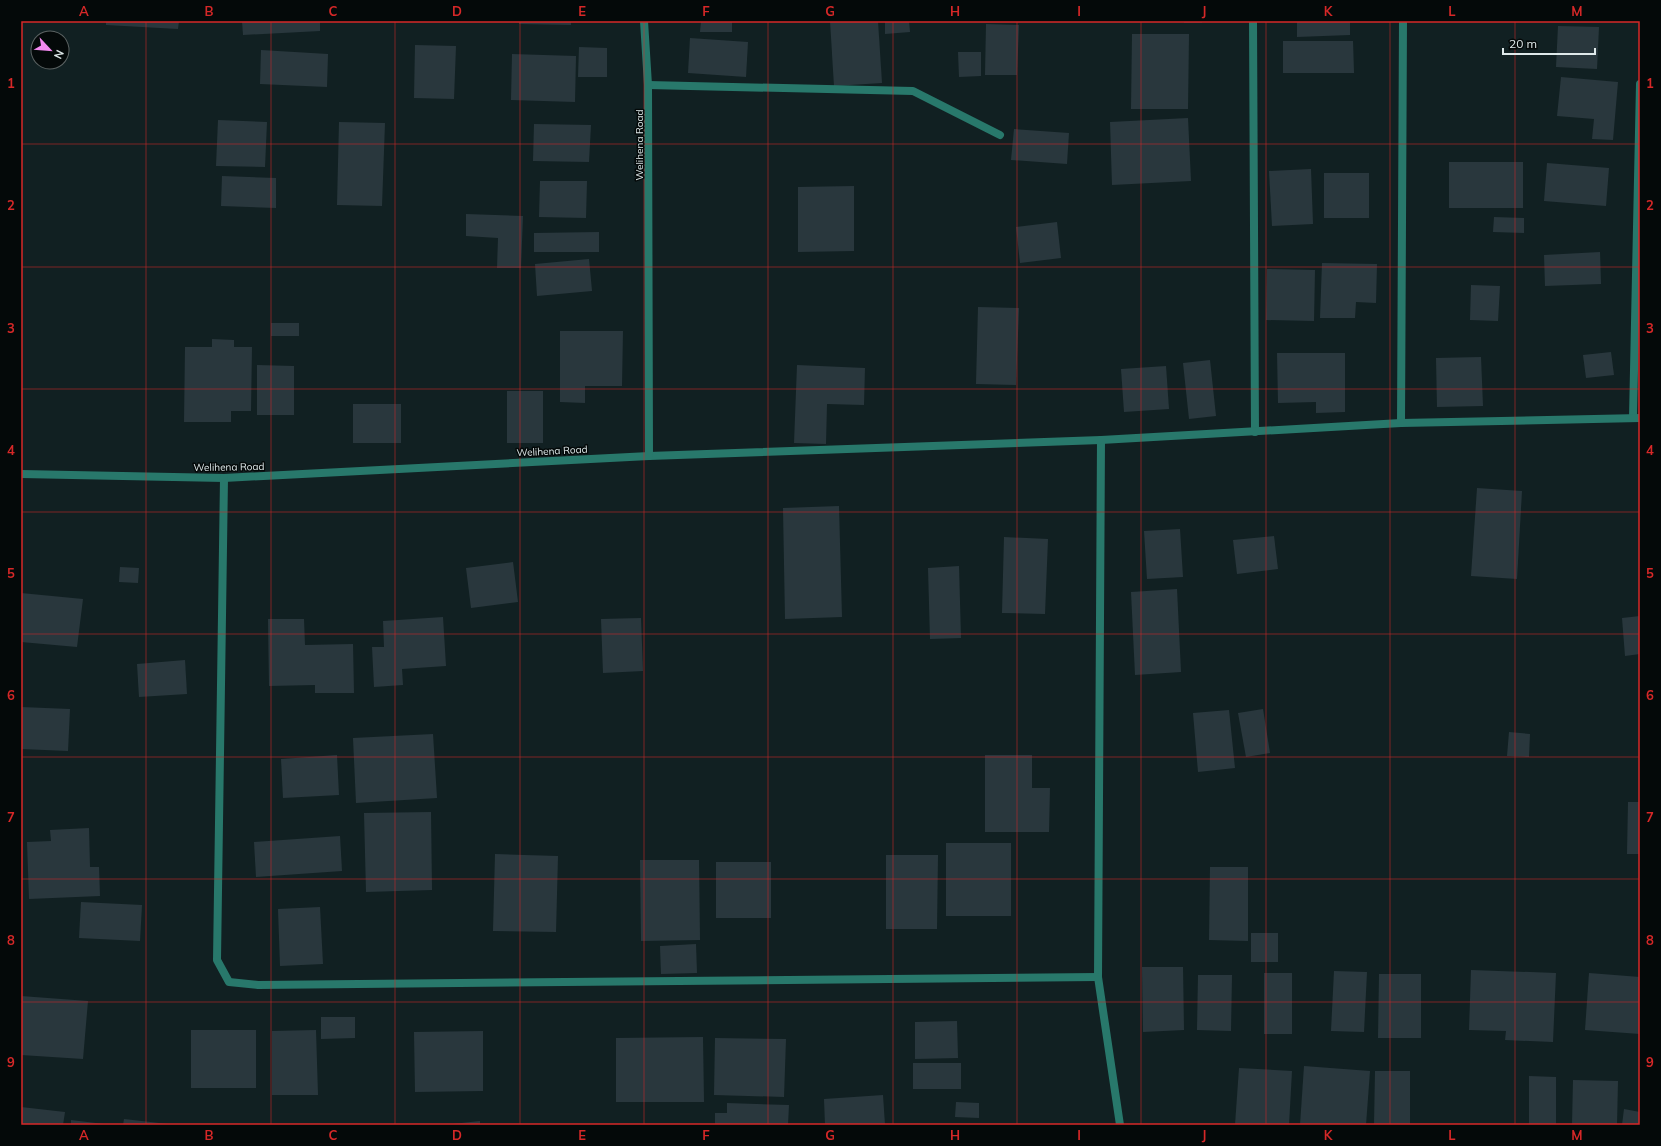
<svg xmlns="http://www.w3.org/2000/svg" width="1661" height="1146" viewBox="0 0 1661 1146" font-family="Mulish,sans-serif">
  <rect width="100%" height="100%" fill="#112022"/>
  <g fill="#29373d">
    <polygon points="106,21 179,21 178,29 106,25"/>
    <polygon points="242,21 320,21 320,31 243,35"/>
    <polygon points="519,21 571,21 571,25 519,24"/>
    <polygon points="701,21 732,21 732,32 700,32"/>
    <polygon points="830,21 878,21 882,83 834,86"/>
    <polygon points="885,21 909,21 910,32 885,34"/>
    <rect x="1184" y="21" width="18" height="2"/>
    <polygon points="1297,21 1350,21 1350,35 1297,37"/>
    <polygon points="986,24 1019,25 1017,75 985,75"/>
    <polygon points="1558,26 1599,27 1597,69 1556,67"/>
    <polygon points="1132,34 1189,34 1188,109 1131,109"/>
    <polygon points="690,38 748,42 746,77 688,73"/>
    <polygon points="1283,41 1353,41 1354,73 1283,73"/>
    <polygon points="415,45 456,46 454,99 414,98"/>
    <polygon points="579,47 607,48 607,77 578,77"/>
    <polygon points="261,50 328,54 327,87 260,84"/>
    <polygon points="958,52 981,52 981,76 959,77"/>
    <polygon points="512,54 576,56 575,102 511,100"/>
    <polygon points="1561,77 1618,82 1613,140 1592,139 1594,119 1557,116"/>
    <polygon points="1188,118 1191,181 1112,185 1110,122"/>
    <polygon points="218,120 267,122 265,167 216,166"/>
    <polygon points="339,122 385,123 382,206 337,205"/>
    <polygon points="534,124 591,125 589,162 533,161"/>
    <polygon points="1014,129 1069,133 1067,164 1011,160"/>
    <rect x="1449" y="162" width="74" height="46"/>
    <polygon points="1547,163 1609,168 1606,206 1544,201"/>
    <polygon points="1311,169 1313,224 1272,226 1269,171"/>
    <rect x="1324" y="173" width="45" height="45"/>
    <polygon points="222,176 276,178 276,208 221,206"/>
    <polygon points="540,181 587,181 586,218 539,217"/>
    <polygon points="854,186 854,251 798,252 798,187"/>
    <polygon points="466,214 523,216 521,268 497,268 498,238 466,236"/>
    <polygon points="1494,217 1524,218 1524,233 1493,232"/>
    <polygon points="1057,222 1061,258 1020,263 1016,227"/>
    <polygon points="599,232 599,252 534,252 534,233"/>
    <polygon points="1600,252 1601,284 1545,286 1544,255"/>
    <polygon points="589,259 592,291 537,296 535,264"/>
    <polygon points="1322,263 1377,264 1376,303 1356,302 1355,318 1320,318"/>
    <polygon points="1267,269 1315,270 1314,321 1266,320"/>
    <polygon points="1471,285 1500,286 1498,321 1470,320"/>
    <polygon points="978,307 1019,308 1016,385 976,384"/>
    <rect x="271" y="323" width="28" height="13"/>
    <polygon points="560,331 623,331 622,386 585,386 585,403 560,402"/>
    <polygon points="212,339 234,340 234,347 252,347 251,411 231,411 231,422 184,422 185,347 212,347"/>
    <polygon points="1611,352 1614,375 1586,378 1583,355"/>
    <polygon points="1277,353 1345,353 1345,412 1316,413 1316,402 1278,403"/>
    <polygon points="1481,357 1483,406 1437,407 1436,358"/>
    <polygon points="1210,360 1216,416 1189,419 1183,363"/>
    <polygon points="257,365 294,366 294,415 257,415"/>
    <polygon points="797,365 865,368 864,405 827,404 826,444 794,443"/>
    <polygon points="1166,366 1169,409 1124,412 1121,369"/>
    <rect x="507" y="391" width="36" height="52"/>
    <rect x="353" y="404" width="48" height="39"/>
    <polygon points="1477,488 1522,491 1517,579 1471,576"/>
    <polygon points="839,506 842,617 785,619 783,508"/>
    <polygon points="1180,529 1183,577 1147,579 1144,531"/>
    <polygon points="1274,536 1278,569 1237,574 1233,540"/>
    <polygon points="1004,537 1048,539 1045,614 1002,613"/>
    <polygon points="513,562 518,602 471,608 466,568"/>
    <polygon points="959,566 961,638 930,639 928,568"/>
    <polygon points="120,567 139,568 138,583 119,582"/>
    <polygon points="1177,589 1181,672 1135,675 1131,592"/>
    <polygon points="21,593 83,599 77,647 21,642"/>
    <polygon points="1640,616 1640,654 1625,656 1622,618"/>
    <polygon points="443,617 446,666 402,669 403,685 374,687 372,647 384,647 383,621"/>
    <polygon points="641,618 643,671 603,673 601,619"/>
    <polygon points="268,619 304,619 305,645 353,644 354,693 315,693 315,685 269,686"/>
    <polygon points="185,660 187,694 139,697 137,664"/>
    <polygon points="21,707 70,709 68,751 21,749"/>
    <polygon points="1263,709 1270,753 1246,757 1238,713"/>
    <polygon points="1229,710 1235,768 1198,772 1193,713"/>
    <polygon points="1509,732 1530,734 1529,757 1507,756"/>
    <polygon points="433,734 437,798 356,803 353,738"/>
    <polygon points="337,755 339,795 283,798 281,759"/>
    <polygon points="985,755 1032,755 1032,788 1050,788 1049,832 985,832"/>
    <polygon points="1628,802 1640,802 1640,854 1627,854"/>
    <polygon points="431,812 432,890 366,892 364,813"/>
    <polygon points="89,828 90,867 99,867 100,896 29,899 27,842 51,841 50,830"/>
    <polygon points="340,836 342,871 256,877 254,842"/>
    <rect x="946" y="843" width="65" height="73"/>
    <polygon points="495,854 558,856 556,932 493,931"/>
    <polygon points="886,855 938,855 937,929 886,929"/>
    <polygon points="640,860 699,860 700,940 641,941"/>
    <rect x="716" y="862" width="55" height="56"/>
    <polygon points="1210,867 1248,867 1248,941 1209,940"/>
    <polygon points="81,902 142,905 140,941 79,938"/>
    <polygon points="320,907 323,964 280,966 278,909"/>
    <rect x="1251" y="933" width="27" height="29"/>
    <polygon points="696,944 697,973 661,974 660,946"/>
    <polygon points="1142,967 1183,967 1184,1030 1143,1032"/>
    <polygon points="1471,970 1556,973 1553,1042 1505,1040 1506,1031 1469,1030"/>
    <polygon points="1334,971 1367,972 1364,1032 1331,1031"/>
    <rect x="1264" y="973" width="28" height="61"/>
    <polygon points="1589,973 1640,977 1640,1034 1585,1030"/>
    <polygon points="1379,974 1421,974 1421,1038 1378,1038"/>
    <polygon points="1198,975 1232,975 1231,1031 1197,1030"/>
    <polygon points="21,996 88,1001 83,1059 21,1055"/>
    <polygon points="321,1017 355,1017 355,1038 321,1039"/>
    <polygon points="957,1021 958,1058 915,1059 915,1022"/>
    <rect x="191" y="1030" width="65" height="58"/>
    <polygon points="316,1030 318,1095 272,1095 272,1031"/>
    <polygon points="483,1031 483,1091 415,1092 414,1032"/>
    <polygon points="703,1037 704,1102 616,1102 616,1038"/>
    <polygon points="715,1038 786,1039 784,1097 714,1095"/>
    <rect x="913" y="1063" width="48" height="26"/>
    <polygon points="1304,1066 1370,1071 1366,1125 1300,1125"/>
    <polygon points="1239,1068 1292,1071 1289,1125 1235,1125"/>
    <polygon points="1375,1071 1410,1071 1410,1125 1374,1125"/>
    <polygon points="1529,1076 1556,1077 1556,1125 1529,1125"/>
    <polygon points="1573,1080 1618,1081 1617,1125 1572,1125"/>
    <polygon points="883,1095 885,1125 825,1125 824,1099"/>
    <polygon points="956,1102 979,1103 979,1118 955,1117"/>
    <polygon points="727,1103 789,1105 788,1125 715,1125 715,1113 727,1113"/>
    <polygon points="21,1107 65,1112 63,1125 21,1125"/>
    <polygon points="1624,1109 1640,1112 1640,1125 1622,1125"/>
    <polygon points="124,1119 168,1124 168,1125 123,1125"/>
    <polygon points="71,1120 104,1124 104,1125 71,1125"/>
    <polygon points="480,1121 480,1125 452,1125 452,1124"/>
  </g>
  <g fill="none" stroke-linecap="round" stroke-linejoin="round">
    <g stroke="#28786b" stroke-width="8">
      <polyline points="1253,21 1255,432"/>
      <polyline points="648,85 913,91 1000,135"/>
      <polyline points="1633,418 1640,84"/>
      <polyline points="1401,423 1403,21"/>
      <polyline points="1101,440 1098,977 1120,1125"/>
      <polyline points="649,456 1101,440 1401,423 1640,418"/>
      <polyline points="21,474 224,478 649,456 648,85 644,21"/>
      <polyline points="224,478 217,960 229,982 258,985 1098,977"/>
    </g>
  </g>
  <path fill="none" stroke="#d62828" stroke-width="1" stroke-opacity="0.55" d="M146 21V1125M271 21V1125M395 21V1125M520 21V1125M644 21V1125M768 21V1125M893 21V1125M1017 21V1125M1141 21V1125M1266 21V1125M1390 21V1125M1515 21V1125M21 144H1640M21 267H1640M21 389H1640M21 512H1640M21 634H1640M21 757H1640M21 879H1640M21 1002H1640"/>
  <g text-anchor="middle" dominant-baseline="central" stroke-width="3" stroke-linejoin="round" paint-order="stroke">
    <g font-size="10" fill="#dfe9ea" stroke="#040909">
      <text transform="translate(639 145) rotate(-90)">Welihena Road</text>
      <text transform="translate(552 451) rotate(-3)">Welihena Road</text>
      <text transform="translate(229 467) rotate(-1)">Welihena Road</text>
    </g>
  </g>
  <rect width="1661" height="1146" fill="none" stroke="#040909" stroke-width="44"/>
  <g transform="translate(50 50) rotate(116)"><circle r="19" fill="#040909" stroke="#5c6363"/>
  <path d="M0-3L7 15L0 10L-7 15Z" fill="#f489f0"/>
  <text y="-6" font-size="11" font-weight="bold" text-anchor="middle" fill="#dfe9ea">N</text>
  </g>
  <path d="M1503 48v6h92v-6" fill="none" stroke="#dfe9ea" stroke-width="2"/>
  <text x="1509" y="48" font-size="12" fill="#dfe9ea" stroke="#040909" stroke-width="3" paint-order="stroke">20 m</text>
  <rect x="22" y="22" width="1617" height="1102" fill="none" stroke="#d62828" stroke-width="1.5"/>
  <g font-size="13" text-anchor="middle" font-weight="bold" fill="#d62828">
    <text x="84" y="16">A</text>
    <text x="209" y="16">B</text>
    <text x="333" y="16">C</text>
    <text x="457" y="16">D</text>
    <text x="582" y="16">E</text>
    <text x="706" y="16">F</text>
    <text x="830" y="16">G</text>
    <text x="955" y="16">H</text>
    <text x="1079" y="16">I</text>
    <text x="1204" y="16">J</text>
    <text x="1328" y="16">K</text>
    <text x="1452" y="16">L</text>
    <text x="1577" y="16">M</text>
    <text x="11" y="88">1</text>
    <text x="1650" y="88">1</text>
    <text x="11" y="210">2</text>
    <text x="1650" y="210">2</text>
    <text x="11" y="333">3</text>
    <text x="1650" y="333">3</text>
    <text x="11" y="455">4</text>
    <text x="1650" y="455">4</text>
    <text x="11" y="578">5</text>
    <text x="1650" y="578">5</text>
    <text x="11" y="700">6</text>
    <text x="1650" y="700">6</text>
    <text x="11" y="822">7</text>
    <text x="1650" y="822">7</text>
    <text x="11" y="945">8</text>
    <text x="1650" y="945">8</text>
    <text x="11" y="1067">9</text>
    <text x="1650" y="1067">9</text>
    <text x="84" y="1140">A</text>
    <text x="209" y="1140">B</text>
    <text x="333" y="1140">C</text>
    <text x="457" y="1140">D</text>
    <text x="582" y="1140">E</text>
    <text x="706" y="1140">F</text>
    <text x="830" y="1140">G</text>
    <text x="955" y="1140">H</text>
    <text x="1079" y="1140">I</text>
    <text x="1204" y="1140">J</text>
    <text x="1328" y="1140">K</text>
    <text x="1452" y="1140">L</text>
    <text x="1577" y="1140">M</text>
  </g>
</svg>
